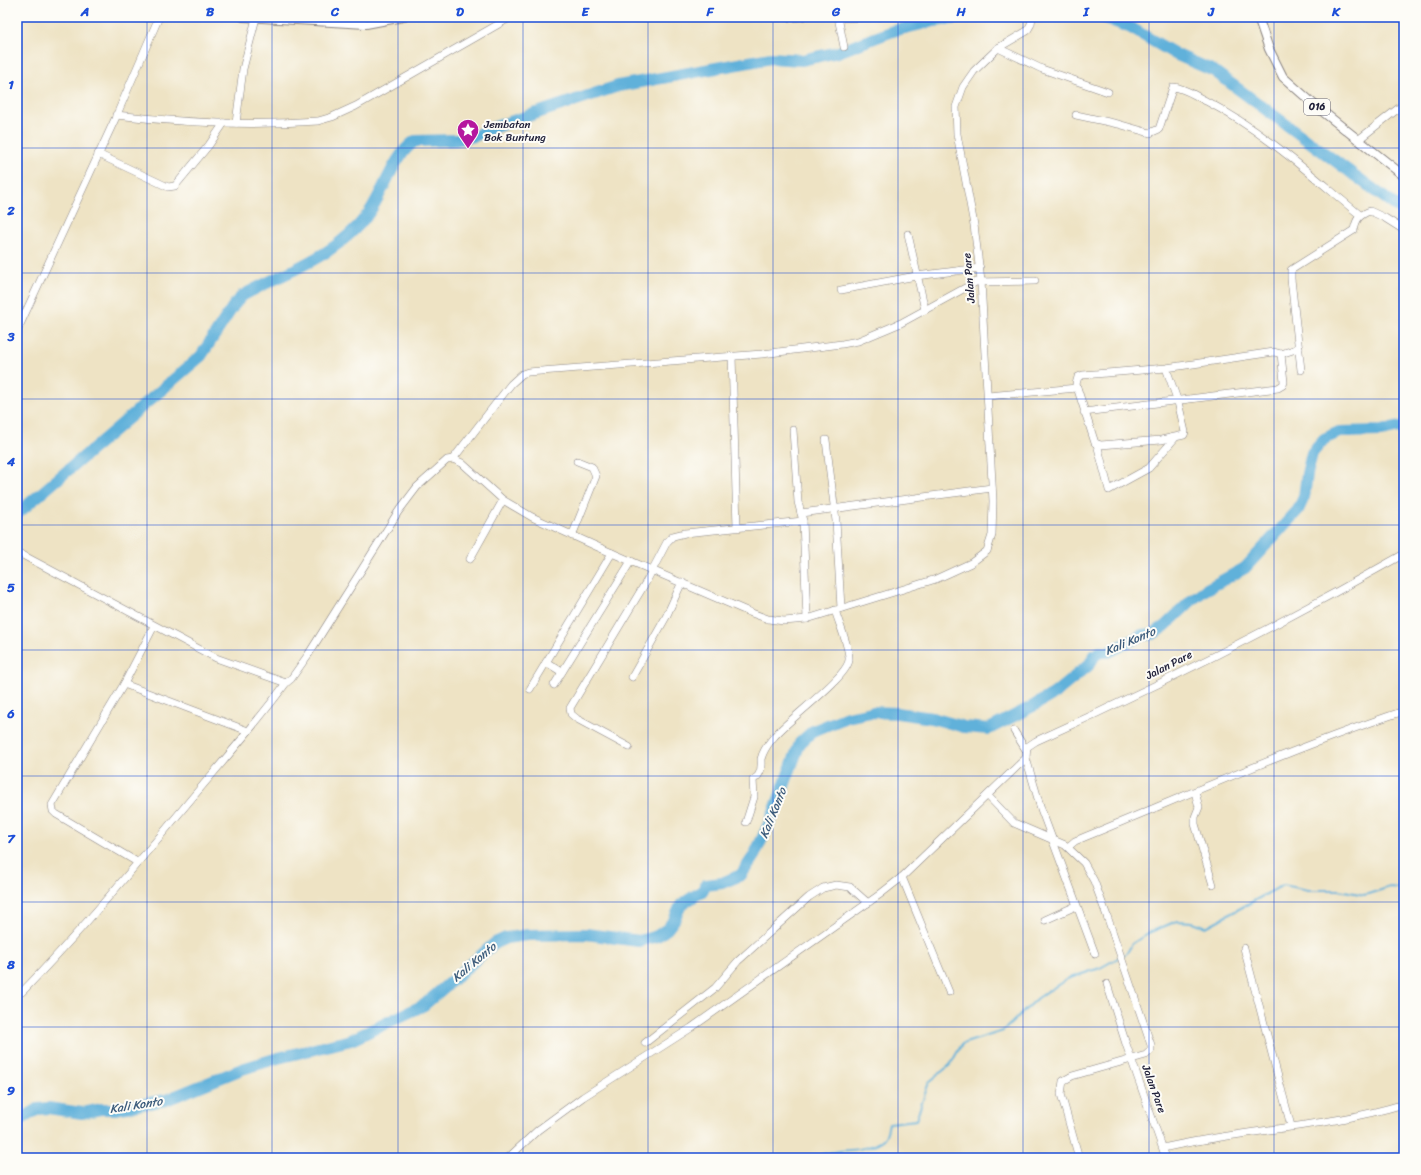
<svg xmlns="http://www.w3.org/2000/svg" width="1421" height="1175" viewBox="0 0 1421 1175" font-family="Sriracha,sans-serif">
  <rect width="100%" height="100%" fill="#fdfcf7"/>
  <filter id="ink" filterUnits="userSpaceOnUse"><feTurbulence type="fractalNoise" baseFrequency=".025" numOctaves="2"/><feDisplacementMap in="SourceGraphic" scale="8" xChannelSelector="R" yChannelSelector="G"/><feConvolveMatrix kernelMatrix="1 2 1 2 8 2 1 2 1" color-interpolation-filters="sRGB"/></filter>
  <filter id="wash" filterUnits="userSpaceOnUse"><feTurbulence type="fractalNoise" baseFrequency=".012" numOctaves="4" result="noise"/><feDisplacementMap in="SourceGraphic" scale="16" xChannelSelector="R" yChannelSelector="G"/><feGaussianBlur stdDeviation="0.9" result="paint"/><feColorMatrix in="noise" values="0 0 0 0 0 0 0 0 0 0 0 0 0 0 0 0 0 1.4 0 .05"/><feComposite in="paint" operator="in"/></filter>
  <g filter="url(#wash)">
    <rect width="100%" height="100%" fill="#eee3c4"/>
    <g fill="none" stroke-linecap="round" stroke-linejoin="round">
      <path stroke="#60b1da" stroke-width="2" d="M815 1158C835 1146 869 1155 884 1138 887 1135 888 1128 889 1123L916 1120 929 1082 950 1065 962 1044 1003 1031 1038 998 1067 979 1100 968 1127 953 1132 944 1148 933 1177 921 1192 922 1206 927 1283 885 1308 890H1339L1365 895 1390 887 1404 889"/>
      <g stroke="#60b1da" stroke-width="12">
        <polyline points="1102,17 1131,28 1177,55 1214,71 1404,212"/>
        <path d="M17 514 201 356 234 305 242 296C287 270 334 259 368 214 384 192 393 156 415 141L456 140 475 136 489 129 618 86 771 58 802 60 838 52 893 31 934 21 968 17"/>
        <polyline points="17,1122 38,1109 48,1108 82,1113 101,1109 115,1109 166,1100 242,1069 278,1058 351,1040 424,1005 495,943 506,938 528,935 586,934 639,941 657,936 667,929 674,920 681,905 702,891 706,885 722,883 741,875 754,856 773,815 800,743 813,731 847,717 871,712 897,713 932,718 964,727 989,729 1035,705 1055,693 1089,665 1095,655 1100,652 1109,652 1142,635 1153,634 1165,626 1193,599 1205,590 1245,568 1298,510 1304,497 1307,474 1312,453 1324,439 1339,432 1382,431 1404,426"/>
      </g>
    </g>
  </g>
  <g filter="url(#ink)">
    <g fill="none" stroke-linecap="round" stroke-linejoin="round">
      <g stroke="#888280" stroke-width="8">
        <g id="minor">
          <polyline points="838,17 844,47"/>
          <polyline points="790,18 802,17"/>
          <polyline points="839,18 878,17"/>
          <polyline points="998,48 1042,69 1108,92"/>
          <path d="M116 115C183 123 251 126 318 121L332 117 356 106 511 17"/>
          <path d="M1076 115 1118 124 1150 133 1159 129 1173 87C1186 88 1195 96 1206 101 1264 131 1310 174 1360 215"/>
          <polyline points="236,123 243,69 256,18"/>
          <polyline points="1358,140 1404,104"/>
          <polyline points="98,154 168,187 175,186 209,145 224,123"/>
          <polyline points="908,234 925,310"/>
          <polyline points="841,290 916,276 980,268"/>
          <polyline points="17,331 115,119 159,17"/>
          <polyline points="732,356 737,527"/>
          <polyline points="1166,368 1178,402 1185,432 1184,435 1161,440 1101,445 1095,443 1076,384 1078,377 1083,375 1166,368 1274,352 1281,354 1299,348"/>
          <path d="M1301 370 1291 279V270L1354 230C1356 219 1359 215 1370 211L1385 218 1404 230"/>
          <polyline points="988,396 1077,388"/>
          <polyline points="1084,412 1278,388 1283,385 1284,382 1281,354"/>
          <polyline points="793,430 798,502 803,521 807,619"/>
          <polyline points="826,440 836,521 841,608"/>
          <polyline points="1097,444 1109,490 1149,468 1175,438"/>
          <polyline points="453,459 511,384 522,374 528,372 762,354 842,344 858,341 901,323 976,282 1035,281"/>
          <polyline points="801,513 992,488"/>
          <polyline points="572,536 596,476 592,467 577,461"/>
          <polyline points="17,552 216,658 286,683 291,679 308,655 398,512 417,487 447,460 453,459 462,463 503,500 532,517 598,547 749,612 768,619 784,621 807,619 936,579 971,563 987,551 992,535 993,501 981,281 974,225 957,134 956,107 963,87 974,71 998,48 1027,31 1031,24 1032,17"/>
          <polyline points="470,559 503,500"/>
          <polyline points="546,662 562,672"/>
          <polyline points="632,677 666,617 682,582"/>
          <polyline points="124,684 248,731"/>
          <polyline points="554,685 631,561"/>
          <polyline points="530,689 612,553"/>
          <polyline points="1014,731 1026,750"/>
          <polyline points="629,747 577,719 571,714 570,708 646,582 667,542 673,536 685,533 803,521"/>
          <polyline points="1195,792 1199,807 1195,817 1195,824 1213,885"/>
          <polyline points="988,796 1014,823 1065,845 1084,863 1094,881 1107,916 1151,1045 1151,1050 1146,1055 1072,1076 1063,1081 1061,1094 1079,1158"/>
          <path d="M746 822 754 797 753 780C755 778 758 777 759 774 762 769 761 764 761 759 763 751 768 744 773 738 788 719 847 678 849 660 850 648 839 624 835 610"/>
          <path d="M1068 847 1075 841 1087 836C1192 793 1296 747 1404 711"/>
          <polyline points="137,862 56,814 53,811 52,805 124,684 154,626"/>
          <polyline points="902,877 949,992"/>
          <polyline points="1045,920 1076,906"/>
          <polyline points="1244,948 1291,1126"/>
          <path d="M1095 954 1041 809 1026 758 1027 747 1036 741C1161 685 1285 622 1404 554"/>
          <polyline points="1107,984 1126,1044 1166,1158"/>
          <path d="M22 992C82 930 137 864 192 798 224 760 257 723 286 683"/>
          <polyline points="645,1043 715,988 738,961 809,897 823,888 836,885 850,887 868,903"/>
          <path d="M1163 1148C1243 1129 1326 1128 1404 1104"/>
          <polyline points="508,1158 538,1130 583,1097 691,1028 879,895 902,877 1026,758"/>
        </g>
      </g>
      <g stroke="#888280" stroke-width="10">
        <g id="major">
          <polyline points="243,17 366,24 403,17"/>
          <polyline points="1258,17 1269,49 1283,77 1317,107 1404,176"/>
        </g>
      </g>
      <use href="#minor" stroke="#fff" stroke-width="7"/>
      <use href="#major" stroke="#fff" stroke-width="8"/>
    </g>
  </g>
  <path fill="none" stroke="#1d4ed8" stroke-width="1" stroke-opacity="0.55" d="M147 17V1158M272 17V1158M398 17V1158M523 17V1158M648 17V1158M773 17V1158M898 17V1158M1023 17V1158M1149 17V1158M1274 17V1158M17 148H1404M17 273H1404M17 399H1404M17 525H1404M17 650H1404M17 776H1404M17 902H1404M17 1027H1404"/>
  <defs>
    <g id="sight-pin" transform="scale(1.15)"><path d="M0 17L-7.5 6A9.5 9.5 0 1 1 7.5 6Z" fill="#b5179e" stroke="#fdfcf7"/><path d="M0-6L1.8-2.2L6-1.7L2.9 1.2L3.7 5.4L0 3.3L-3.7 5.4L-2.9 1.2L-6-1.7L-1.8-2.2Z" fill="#fff"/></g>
  </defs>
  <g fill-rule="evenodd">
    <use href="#sight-pin" x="468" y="130"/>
  </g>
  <g text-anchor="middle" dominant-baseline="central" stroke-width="4" stroke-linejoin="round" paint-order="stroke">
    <rect fill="#fdfcf7" stroke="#646373" stroke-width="1" x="1304" y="99" width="26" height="16" rx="3"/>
    <g font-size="10" font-weight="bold" fill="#22223b">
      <text x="1317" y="107">016</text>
    </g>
    <g font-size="11" fill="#22223b" stroke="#fdfcf7" text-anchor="start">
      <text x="484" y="124">Jembatan<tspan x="484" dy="13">Bok Buntung</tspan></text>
    </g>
    <g font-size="11" fill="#22223b" stroke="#fdfcf7">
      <text transform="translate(969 278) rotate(-95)">Jalan Pare</text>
      <text transform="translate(1169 665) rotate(-27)">Jalan Pare</text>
      <text transform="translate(1154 1089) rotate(70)">Jalan Pare</text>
    </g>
    <g font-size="12" font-style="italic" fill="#3b5b7b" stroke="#fdfcf7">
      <text transform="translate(1130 641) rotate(-23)">Kali Konto</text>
      <text transform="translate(773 813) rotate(-68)">Kali Konto</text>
      <text transform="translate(474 962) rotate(-40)">Kali Konto</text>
      <text transform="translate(136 1105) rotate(-9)">Kali Konto</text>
    </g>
  </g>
  <rect width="1421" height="1175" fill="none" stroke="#fdfcf7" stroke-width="44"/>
  <rect x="22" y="22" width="1377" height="1131" fill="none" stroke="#1d4ed8" stroke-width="1.5"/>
  <g font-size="13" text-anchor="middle" font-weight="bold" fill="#1d4ed8">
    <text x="85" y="16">A</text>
    <text x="210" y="16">B</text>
    <text x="335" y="16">C</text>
    <text x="460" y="16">D</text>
    <text x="585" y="16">E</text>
    <text x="710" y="16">F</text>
    <text x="836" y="16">G</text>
    <text x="961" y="16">H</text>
    <text x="1086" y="16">I</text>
    <text x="1211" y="16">J</text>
    <text x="1336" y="16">K</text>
    <text x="11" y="89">1</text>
    <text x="11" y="215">2</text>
    <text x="11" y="341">3</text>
    <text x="11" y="466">4</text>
    <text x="11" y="592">5</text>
    <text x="11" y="718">6</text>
    <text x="11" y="843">7</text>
    <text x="11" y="969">8</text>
    <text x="11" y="1095">9</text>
  </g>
</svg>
